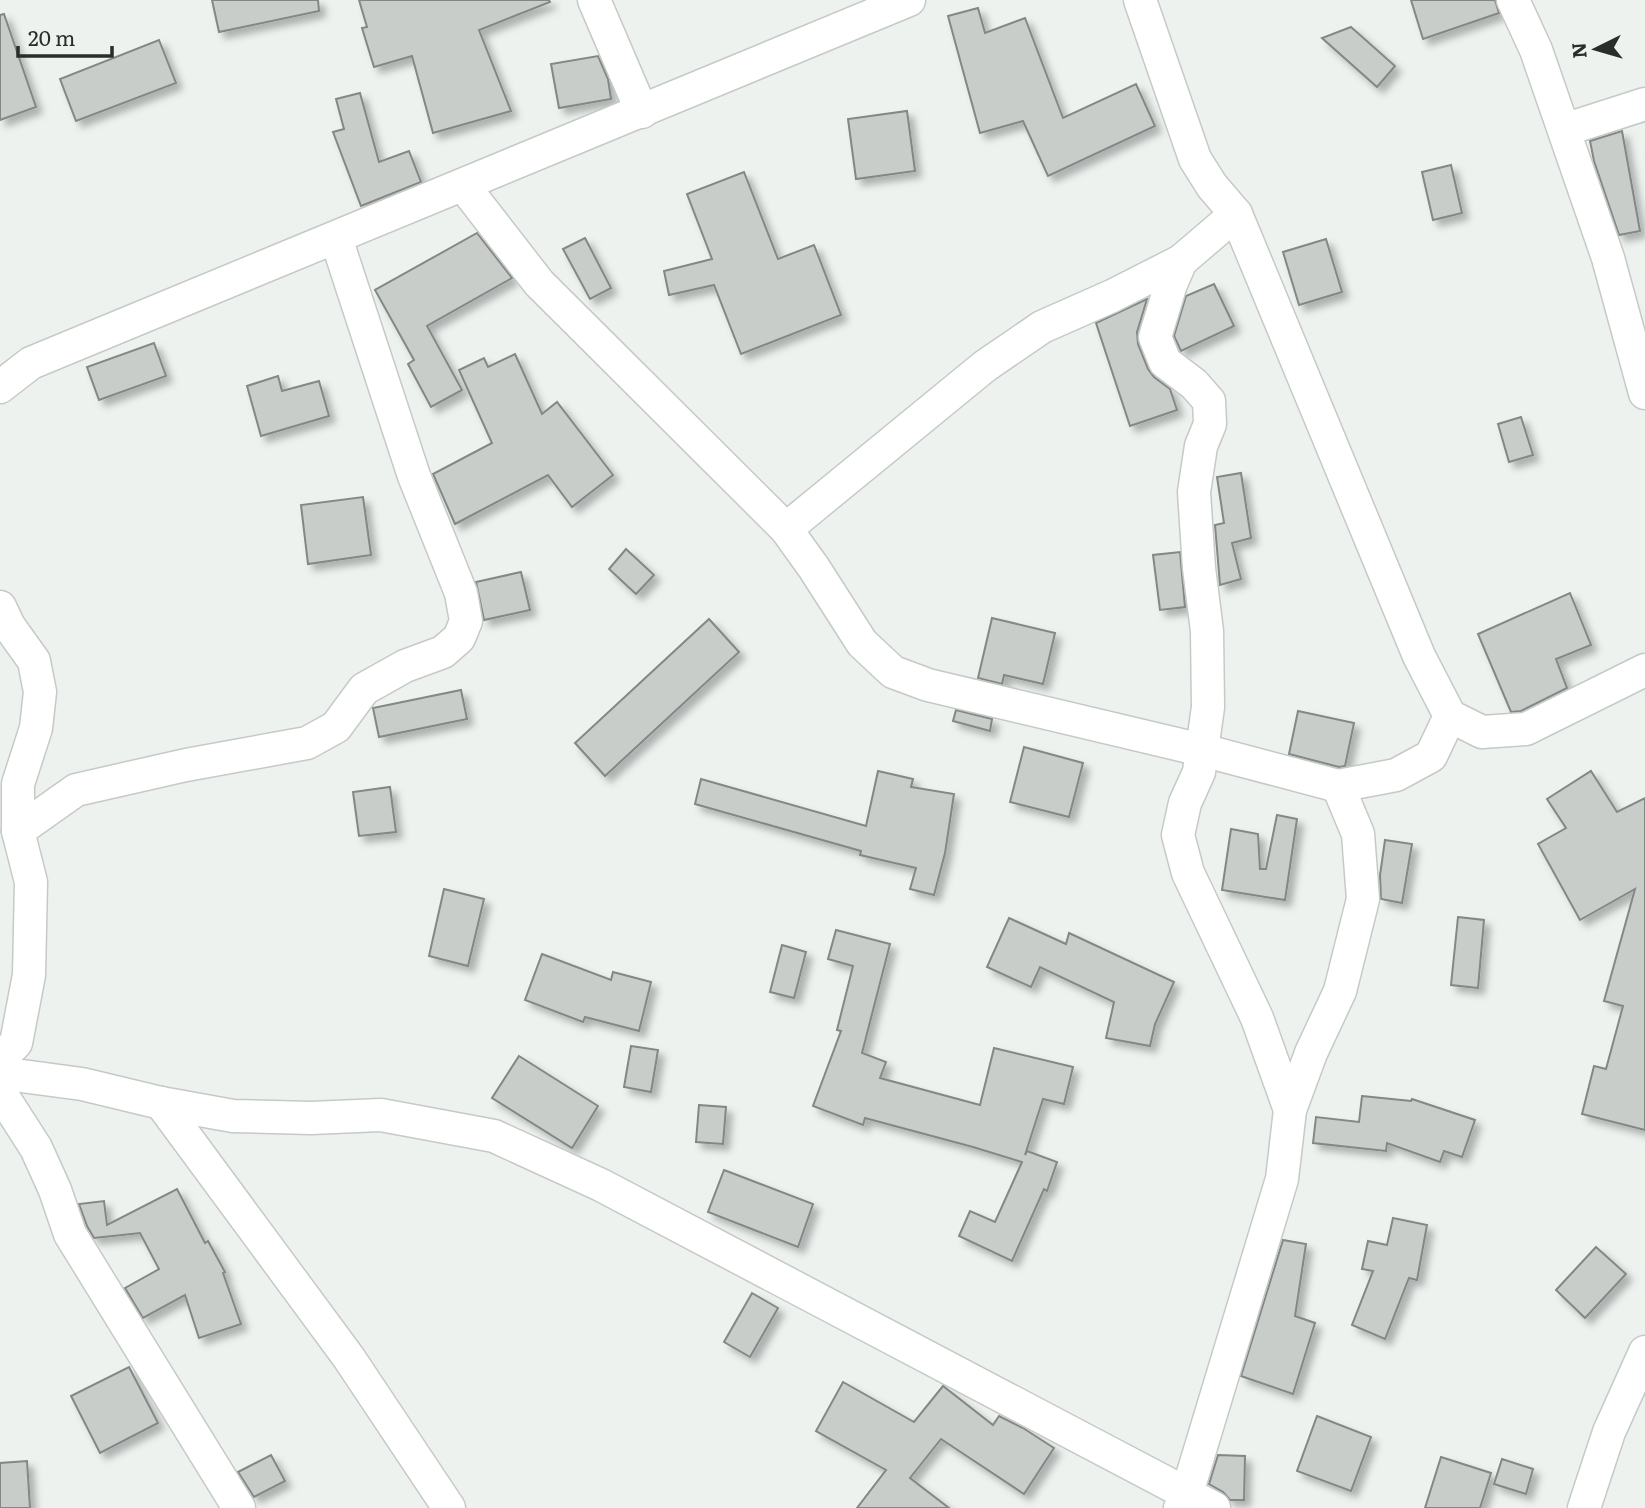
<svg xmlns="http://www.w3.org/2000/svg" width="1645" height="1508" viewBox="0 0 1645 1508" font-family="Literata,serif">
  <defs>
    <filter id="shadow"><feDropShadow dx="6" dy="6" stdDeviation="3.5" flood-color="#0004"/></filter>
  </defs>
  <rect width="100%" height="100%" fill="#edf2ef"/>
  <g fill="#c8cdca" stroke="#838885" stroke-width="2" filter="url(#shadow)">
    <polygon points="212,0 318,0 319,11 219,32"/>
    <polygon points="359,0 549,0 550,2 479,30 511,111 433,133 412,56 374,67 362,28 367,27"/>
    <polygon points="1411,0 1495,0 1499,13 1423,39"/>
    <polygon points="978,8 985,33 1025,18 1063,118 1136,84 1155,126 1048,176 1023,121 980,133 948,16"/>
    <polygon points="4,14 36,107 0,120 0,15"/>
    <polygon points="1351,27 1395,66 1377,87 1322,38"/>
    <polygon points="159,40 176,83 76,121 60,79"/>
    <polygon points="598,56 608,79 611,99 559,108 551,64"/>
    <polygon points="360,93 379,162 409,151 421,182 361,206 333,132 344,129 336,99"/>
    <polygon points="907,111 915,171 856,179 848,119"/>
    <polygon points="1622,131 1640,231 1619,235 1594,161 1590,141"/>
    <polygon points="1451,165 1462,213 1433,220 1422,172"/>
    <polygon points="744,172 778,259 814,245 841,315 741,354 714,285 669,295 664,271 712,259 687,194"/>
    <polygon points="477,233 512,278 427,326 462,390 431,407 408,364 414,360 375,290"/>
    <polygon points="585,238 611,288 590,299 563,249"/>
    <polygon points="1326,239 1342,292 1299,305 1283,252"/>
    <polygon points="1214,284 1234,326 1181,351 1174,336 1186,296"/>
    <polygon points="1147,299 1137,332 1138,344 1148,369 1154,377 1170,389 1177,410 1130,426 1096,323"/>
    <polygon points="154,343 166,376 99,400 87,367"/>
    <polygon points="515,354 542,414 557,402 613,475 572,507 548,475 455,524 433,474 492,443 459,370 484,358 488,367"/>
    <polygon points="278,376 282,391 319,381 329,416 261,436 247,386"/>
    <polygon points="1521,417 1533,455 1509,462 1498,424"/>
    <polygon points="1241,473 1251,538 1232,543 1241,579 1220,585 1215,525 1224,523 1217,477"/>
    <polygon points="363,497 371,555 308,564 301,505"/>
    <polygon points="626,549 654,575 636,594 609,569"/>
    <polygon points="1180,552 1185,607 1160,610 1153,555"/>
    <polygon points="521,572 530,610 484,620 476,582"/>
    <polygon points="1570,593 1591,645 1556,659 1567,688 1521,711 1511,712 1478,634"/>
    <polygon points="992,618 1055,633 1043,684 1004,675 1002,684 978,678"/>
    <polygon points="709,619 739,652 605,776 575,743"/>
    <polygon points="461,690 467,719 379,737 373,708"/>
    <polygon points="956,710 992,719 990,731 953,721"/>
    <polygon points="1298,711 1354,723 1345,766 1339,767 1289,754"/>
    <polygon points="1024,747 1083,763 1069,817 1010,802"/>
    <polygon points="878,771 913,779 911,787 954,794 945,853 934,895 910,889 916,868 860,855 861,851 695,804 701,779 866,826"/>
    <polygon points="1591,771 1617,812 1645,798 1645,1130 1582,1114 1594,1066 1606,1069 1623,1006 1604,1001 1635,889 1580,920 1538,844 1566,828 1547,799"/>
    <polygon points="390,787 396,832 359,836 353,792"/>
    <polygon points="1277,815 1297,819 1285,900 1222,890 1231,829 1258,834 1260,869 1266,869"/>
    <polygon points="1385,840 1412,844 1402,903 1381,899 1380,875"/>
    <polygon points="444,889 484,899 468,966 429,956"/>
    <polygon points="1458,917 1484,920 1478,988 1451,985"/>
    <polygon points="1009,918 1066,944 1069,933 1174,982 1155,1024 1150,1046 1106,1038 1114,1002 1040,967 1031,987 987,967"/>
    <polygon points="836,930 890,944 862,1053 886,1062 880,1078 980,1105 994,1048 1073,1067 1064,1104 1043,1099 1025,1155 1027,1151 1057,1162 1047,1191 1044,1189 1012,1261 959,1236 970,1211 995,1222 1022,1162 973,1147 865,1118 863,1125 813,1106 841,1031 837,1030 853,966 828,959"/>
    <polygon points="782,945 806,952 794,998 770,992"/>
    <polygon points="542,954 611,980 613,972 651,982 639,1031 585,1017 583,1022 525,1000"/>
    <polygon points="631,1046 658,1050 651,1092 624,1087"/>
    <polygon points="519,1056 598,1106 572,1148 492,1098"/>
    <polygon points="1362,1096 1411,1101 1412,1099 1475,1120 1462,1157 1444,1151 1440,1162 1387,1143 1386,1151 1313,1143 1316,1117 1359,1122"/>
    <polygon points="699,1105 726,1107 723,1144 696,1142"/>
    <polygon points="724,1170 813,1204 798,1247 708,1212"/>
    <polygon points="177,1189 205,1243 208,1241 225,1272 223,1273 241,1324 199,1338 185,1295 143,1318 125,1288 159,1269 140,1233 94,1238 87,1226 79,1204 104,1201 107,1225"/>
    <polygon points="1393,1218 1427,1225 1417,1280 1409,1278 1385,1339 1352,1325 1373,1271 1362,1269 1368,1241 1387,1245"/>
    <polygon points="1283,1240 1306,1244 1295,1316 1315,1323 1293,1394 1241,1376"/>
    <polygon points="1596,1247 1626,1274 1585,1318 1556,1290"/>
    <polygon points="752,1293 778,1308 750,1357 724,1342"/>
    <polygon points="129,1367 158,1423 100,1453 71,1396"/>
    <polygon points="843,1382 914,1422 943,1386 993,1425 999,1416 1023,1428 1054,1448 1024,1494 941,1439 910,1478 949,1508 857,1508 886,1470 816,1431"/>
    <polygon points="1317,1416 1371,1437 1351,1491 1297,1471"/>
    <polygon points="271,1455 285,1481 254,1497 238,1472"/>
    <polygon points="1218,1455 1245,1456 1244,1500 1230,1500 1223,1492 1209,1484"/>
    <polygon points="1441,1457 1491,1473 1480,1508 1425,1508"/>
    <polygon points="1502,1459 1533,1469 1526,1494 1494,1484"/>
    <polygon points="27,1461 30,1508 0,1508 0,1463"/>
  </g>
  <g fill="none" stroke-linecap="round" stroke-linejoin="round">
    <g stroke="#c5cac7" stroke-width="35">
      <g id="minor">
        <polyline points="594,0 642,112"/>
        <polyline points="1140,0 1195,159 1212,186 1236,214 1419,656 1450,716 1482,732 1526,729 1645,670"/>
        <polyline points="1513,0 1536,50 1608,258 1645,393"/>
        <polyline points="1564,130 1645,104"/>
        <polyline points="463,185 539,283 786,529 814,568 862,643 893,672 928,685 1202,750 1338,786 1396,775 1431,756 1450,716"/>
        <polyline points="1181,261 1171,284 1155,337 1165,362 1194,384 1209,401 1210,424 1201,446 1194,492 1199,568 1207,631 1208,707 1199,772 1185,803 1178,835 1188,873 1257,1018 1290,1110"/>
        <polyline points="0,387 31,363 909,0"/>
        <polyline points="786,529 985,366 1042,327 1112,296 1181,261 1236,214"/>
        <polyline points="0,607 9,626 34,661 40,692 36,728 18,784 18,831 31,882 29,975 16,1043 0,1059"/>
        <polyline points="18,831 76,790 186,765 307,743 336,727 364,689 405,666 443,652 459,638 466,621 461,593 414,476 336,238"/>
        <polyline points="0,1073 82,1084 161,1103 233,1116 311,1118 381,1115 494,1136 601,1185 1214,1508"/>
        <polyline points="0,1092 36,1148 55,1190 70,1234 239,1508"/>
        <polyline points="161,1103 349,1358 449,1508"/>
        <polyline points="1180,1508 1187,1493 1282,1179 1290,1110 1311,1053 1340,991 1363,899 1358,834 1338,786"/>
        <polyline points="1584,1508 1609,1432 1645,1352"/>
      </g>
    </g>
    <use href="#minor" stroke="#fff" stroke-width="32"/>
  </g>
  <g transform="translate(1596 49) rotate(265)" stroke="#edf2ef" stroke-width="5" paint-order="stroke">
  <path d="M0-5L12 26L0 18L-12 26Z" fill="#2b2d2c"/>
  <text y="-10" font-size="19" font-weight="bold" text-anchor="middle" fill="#2b2d2c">N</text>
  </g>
  <path d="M18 46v10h94v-10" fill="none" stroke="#2b2d2c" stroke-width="3.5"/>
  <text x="28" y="46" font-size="21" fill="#2b2d2c" stroke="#edf2ef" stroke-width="5" paint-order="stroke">20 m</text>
</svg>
